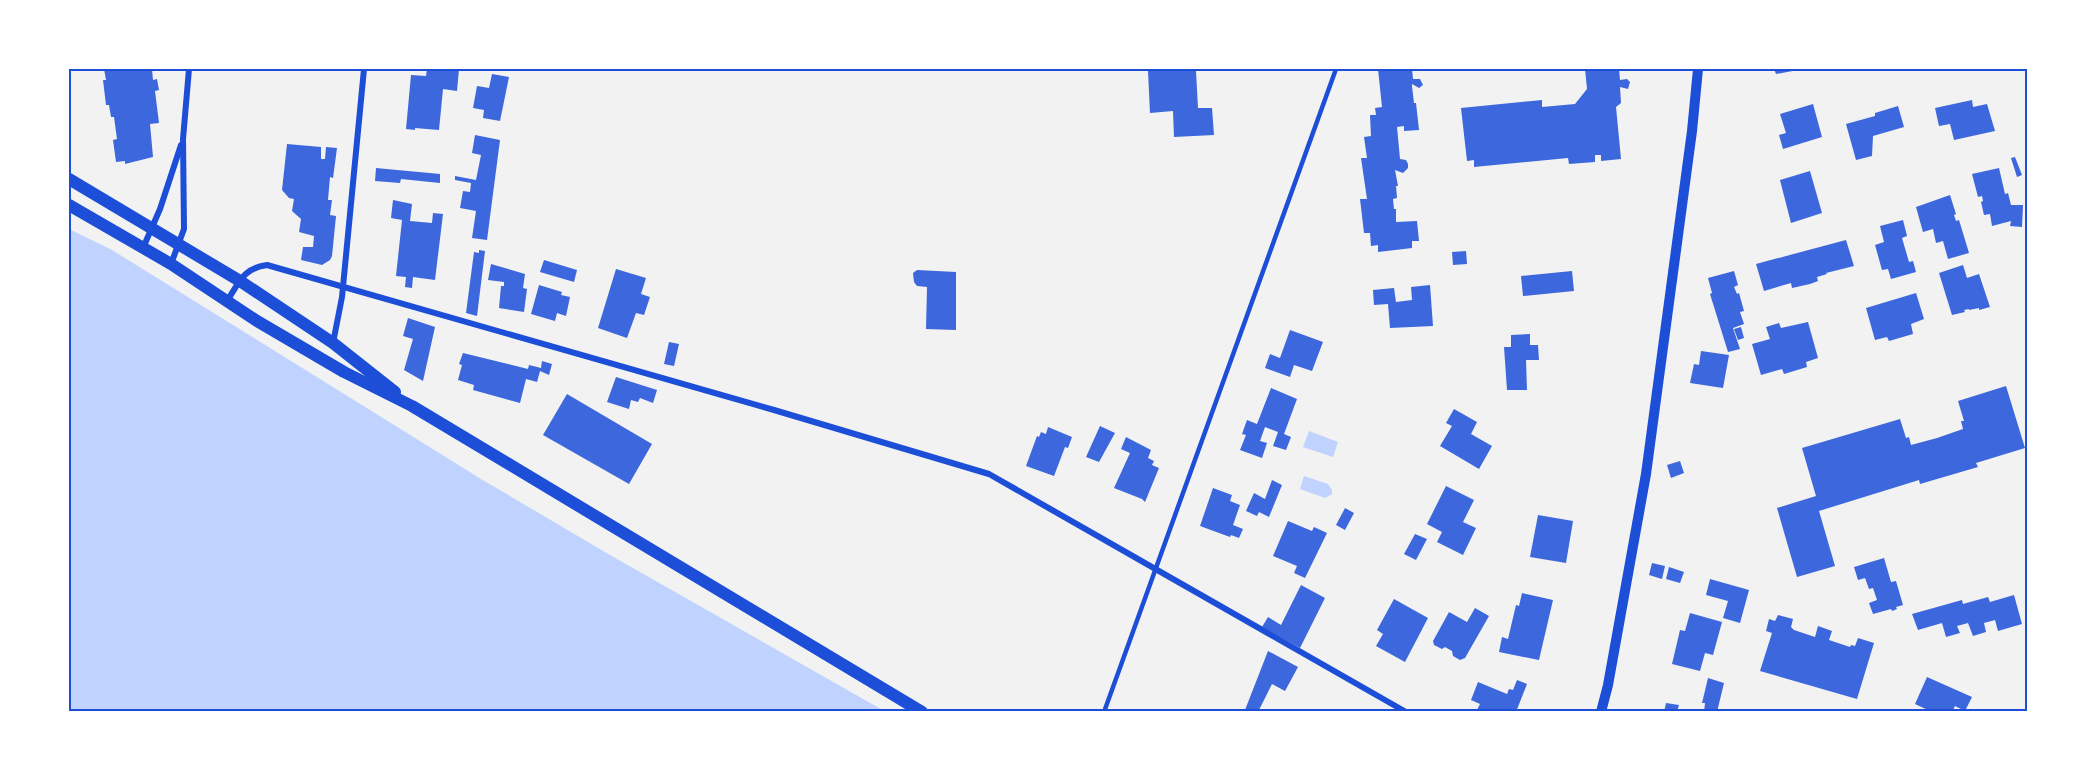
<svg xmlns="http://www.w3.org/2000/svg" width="2096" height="781" viewBox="0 0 2096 781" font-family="'IBM Plex Serif',serif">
  <rect width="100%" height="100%" fill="#f2f2f2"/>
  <g fill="#bfd3fe">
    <polygon points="69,229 112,250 481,479 610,555 886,712 69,712"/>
    <polygon points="1309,431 1338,442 1333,457 1303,447"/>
    <polygon points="1304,476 1328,484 1332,490 1332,494 1325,498 1300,489"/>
  </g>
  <g fill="#3d67dc">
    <polygon points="104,69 152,69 153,80 157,79 159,90 155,91 159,123 150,124 153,157 125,164 125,161 116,162 113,140 117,139 114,117 111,117 109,105 106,105 103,80 106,80"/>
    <polygon points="427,69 459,69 457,91 443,89 439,130 415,128 415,130 406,129 411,75 426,76"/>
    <polygon points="1171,69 1202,69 1202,71 1196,71 1198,108 1212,108 1214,135 1174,137 1173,111 1150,113 1148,71 1171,71"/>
    <polygon points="1378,69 1412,69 1413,79 1420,79 1423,85 1419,88 1412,84 1412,86 1414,103 1416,103 1419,130 1404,131 1404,126 1397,127 1400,159 1406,160 1408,164 1408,168 1403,173 1395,170 1398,186 1396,186 1397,198 1393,199 1394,209 1396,209 1396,222 1417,221 1419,241 1412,241 1412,248 1378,252 1378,245 1371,246 1370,233 1364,233 1360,199 1367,199 1361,158 1367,158 1364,137 1371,136 1370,115 1376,115 1375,108 1382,107"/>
    <polygon points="1585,69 1619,69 1620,80 1627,79 1630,82 1628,89 1620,87 1621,103 1616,107 1621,159 1601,161 1601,155 1595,155 1595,162 1569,164 1568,158 1474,167 1474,160 1467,161 1461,108 1542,100 1542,107 1575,104 1587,89"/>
    <polygon points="1774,69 1798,69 1798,70 1776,74"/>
    <polygon points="492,74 509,77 500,121 483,118 484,110 473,108 477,86 489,88"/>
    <polygon points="1972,100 1973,107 1987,104 1995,131 1954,140 1950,124 1939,126 1935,108"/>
    <polygon points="1813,104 1822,137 1783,149 1779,135 1786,133 1780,114"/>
    <polygon points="1898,106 1904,127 1873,136 1872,156 1856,160 1846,124 1875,116 1875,113"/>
    <polygon points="475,135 500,140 487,240 472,238 476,211 460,208 463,191 470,192 471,183 455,180 455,176 476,180 481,155 472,153"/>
    <polygon points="287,144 321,147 321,159 325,159 326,147 337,148 333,178 330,177 328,200 332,200 330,215 336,216 332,256 330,260 322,265 301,260 303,247 313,247 314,236 299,232 301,219 292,211 294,199 289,198 282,190"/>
    <polygon points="2015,157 2022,175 2017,177 2011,158"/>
    <polygon points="376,168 440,174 440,183 401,179 400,183 375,181"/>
    <polygon points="1999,168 2005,194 2008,193 2011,205 2023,205 2022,227 2010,226 2011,221 1992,226 1990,214 1984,215 1981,202 1983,201 1982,196 1978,197 1972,174"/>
    <polygon points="1810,171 1822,213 1791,223 1780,180"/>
    <polygon points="1950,195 1956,214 1954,215 1956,221 1959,220 1969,253 1948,259 1943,241 1936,243 1933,229 1923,232 1916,207"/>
    <polygon points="393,200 412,204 410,221 432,223 433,213 443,214 435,280 413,277 412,288 405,287 406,277 396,276 402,220 391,218"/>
    <polygon points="1903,220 1907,236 1902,238 1909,262 1913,261 1916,272 1891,279 1888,269 1882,270 1875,245 1884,242 1880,226"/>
    <polygon points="1846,240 1854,266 1826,273 1827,274 1817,277 1818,281 1810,284 1792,288 1791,283 1764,291 1756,264"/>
    <polygon points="479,250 485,251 477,316 466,313 474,252 479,253"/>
    <polygon points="1466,251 1467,264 1453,265 1452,252"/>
    <polygon points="544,260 577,270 574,282 540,272"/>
    <polygon points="491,264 525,274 523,288 527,289 524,312 499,308 501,286 504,286 504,282 488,280"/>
    <polygon points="1963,265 1967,278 1979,274 1990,307 1979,310 1979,308 1969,310 1969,309 1964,310 1965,312 1952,315 1939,273"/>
    <polygon points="616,269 646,278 641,294 650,297 644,315 636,313 627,338 598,328"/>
    <polygon points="917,270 956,272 956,330 926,329 927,287 917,286 914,282 913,273"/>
    <polygon points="1572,271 1574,291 1523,296 1521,276"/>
    <polygon points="1734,271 1738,285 1734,287 1737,294 1739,293 1744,311 1740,312 1744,324 1733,328 1740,349 1728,352 1710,294 1712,293 1708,278"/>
    <polygon points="539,285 562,292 561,295 570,297 566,316 557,313 555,321 531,314"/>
    <polygon points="1430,285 1433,326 1390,328 1388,304 1374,305 1373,290 1394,288 1396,302 1412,300 1411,287"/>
    <polygon points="1916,293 1924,319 1911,324 1913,334 1889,341 1887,337 1875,340 1866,308"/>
    <polygon points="408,318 435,327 423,381 404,370 413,339 403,336"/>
    <polygon points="1808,322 1818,358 1806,362 1807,367 1794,371 1784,374 1782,369 1761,375 1752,344 1770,339 1766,327 1779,323 1781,328"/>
    <polygon points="1741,327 1744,338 1738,340 1734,329"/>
    <polygon points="1290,330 1323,342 1312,371 1294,365 1290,377 1265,368 1270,354 1280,358"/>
    <polygon points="1530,334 1530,345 1538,345 1539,360 1526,360 1527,390 1507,390 1504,347 1511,347 1511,335"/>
    <polygon points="669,342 679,344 674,366 664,364"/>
    <polygon points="1701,351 1729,355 1723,388 1690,383 1694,364 1699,365"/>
    <polygon points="463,353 528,369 529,365 541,368 542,361 552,364 549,375 540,371 537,382 526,379 520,403 473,390 474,385 458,380 462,365 459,364"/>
    <polygon points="616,377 657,390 653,403 640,398 638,402 631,400 629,409 607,402"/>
    <polygon points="2006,386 2025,448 1976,463 1978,467 1920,484 1919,480 1819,511 1835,566 1797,577 1777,508 1816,496 1802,448 1900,419 1906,438 1909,437 1911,445 1937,438 1963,429 1961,421 1964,421 1958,401"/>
    <polygon points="1271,388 1297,399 1284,434 1291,437 1286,450 1273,446 1278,432 1265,427 1260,441 1267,443 1262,458 1240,450 1246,435 1242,434 1247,420 1257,424"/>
    <polygon points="567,394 652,444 629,484 543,435"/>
    <polygon points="1454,409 1477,422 1471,434 1492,446 1479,469 1440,446 1452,426 1446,423"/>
    <polygon points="1100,426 1115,433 1099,462 1086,457"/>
    <polygon points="1048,427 1072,437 1068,448 1065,447 1054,476 1026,466 1037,436 1039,437 1041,432 1046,434"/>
    <polygon points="1126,437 1151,450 1148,458 1154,461 1152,465 1159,468 1145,502 1142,499 1114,488 1130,453 1121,449"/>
    <polygon points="1680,461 1684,473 1671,478 1667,465"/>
    <polygon points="1272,480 1282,485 1269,517 1259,512 1257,516 1246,511 1254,493 1265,499"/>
    <polygon points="1446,486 1474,500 1463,522 1476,528 1463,555 1437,542 1442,532 1427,524"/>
    <polygon points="1213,488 1232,495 1230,501 1240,505 1233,525 1243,529 1239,538 1231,535 1230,537 1200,526"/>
    <polygon points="1345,508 1354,513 1345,530 1336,525"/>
    <polygon points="1538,515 1573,521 1566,563 1530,557"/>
    <polygon points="1288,521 1312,531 1314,527 1327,533 1305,578 1294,573 1297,566 1273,556"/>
    <polygon points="1415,534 1427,539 1416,560 1404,554"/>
    <polygon points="1884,558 1891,582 1896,581 1903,605 1896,607 1897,609 1892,611 1891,609 1873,614 1869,603 1877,600 1873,588 1869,589 1865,578 1858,580 1854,567"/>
    <polygon points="1652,563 1665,566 1662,579 1649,575"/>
    <polygon points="1669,567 1684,572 1680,583 1666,579"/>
    <polygon points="1710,579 1749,590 1740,623 1723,618 1728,601 1706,595"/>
    <polygon points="1301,585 1325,598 1300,648 1262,627 1268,617 1281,625"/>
    <polygon points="1522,593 1553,600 1539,660 1499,652 1502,637 1508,639 1516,605 1519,606"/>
    <polygon points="2014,595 2022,624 1998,631 1995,620 1984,623 1986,632 1973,636 1968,623 1957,626 1960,633 1946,637 1942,623 1918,630 1912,614 1962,600 1963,604 1988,597 1990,602"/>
    <polygon points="1394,599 1428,618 1405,662 1376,646 1383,634 1377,630"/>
    <polygon points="1475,608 1489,616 1465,658 1460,660 1453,656 1452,651 1445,647 1442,649 1434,645 1433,641 1449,612 1467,622"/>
    <polygon points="1690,613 1722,622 1713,655 1705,653 1700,671 1672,664 1680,630 1685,631"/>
    <polygon points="1778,615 1793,619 1791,627 1794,630 1815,637 1818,626 1832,631 1829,640 1850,647 1851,645 1855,646 1858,638 1874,643 1857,699 1760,671 1772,633 1766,631 1769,619 1775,621"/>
    <polygon points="1268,651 1298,667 1285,691 1272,684 1258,712 1249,712 1245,710"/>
    <polygon points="1927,677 1972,697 1965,711 1955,706 1952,712 1932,712 1915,704"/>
    <polygon points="1708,678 1724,683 1717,712 1704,712 1705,703 1702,703"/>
    <polygon points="1517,680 1527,684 1516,712 1476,712 1480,704 1471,700 1478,682 1507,694 1509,689 1513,690"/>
    <polygon points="1666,703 1679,705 1677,712 1664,712"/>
  </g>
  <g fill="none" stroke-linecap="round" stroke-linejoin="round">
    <polyline stroke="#1d4ed8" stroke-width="4.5" points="1104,712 1336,69"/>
    <g stroke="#1d4ed8" stroke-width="6">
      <polyline points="143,248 160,209 181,145"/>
      <polyline points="171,264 184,229 183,139 189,69"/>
      <path d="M227 301C239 283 243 268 267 265L774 410 989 474 1406 712"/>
      <polyline points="333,343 342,297 364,69"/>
    </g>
    <polyline stroke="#1d4ed8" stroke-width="10" points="1601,712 1608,685 1646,474 1692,131 1698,69"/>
    <g stroke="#1d4ed8" stroke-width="12">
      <polyline points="69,179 240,281 333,343 395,392"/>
      <polyline points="69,205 171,264 257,321 344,372 412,406 922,712"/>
    </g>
  </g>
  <rect width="2096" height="781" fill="none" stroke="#ffffff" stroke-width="141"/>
  <rect x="70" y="70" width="1956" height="640" fill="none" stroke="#1d4ed8" stroke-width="2"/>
</svg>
